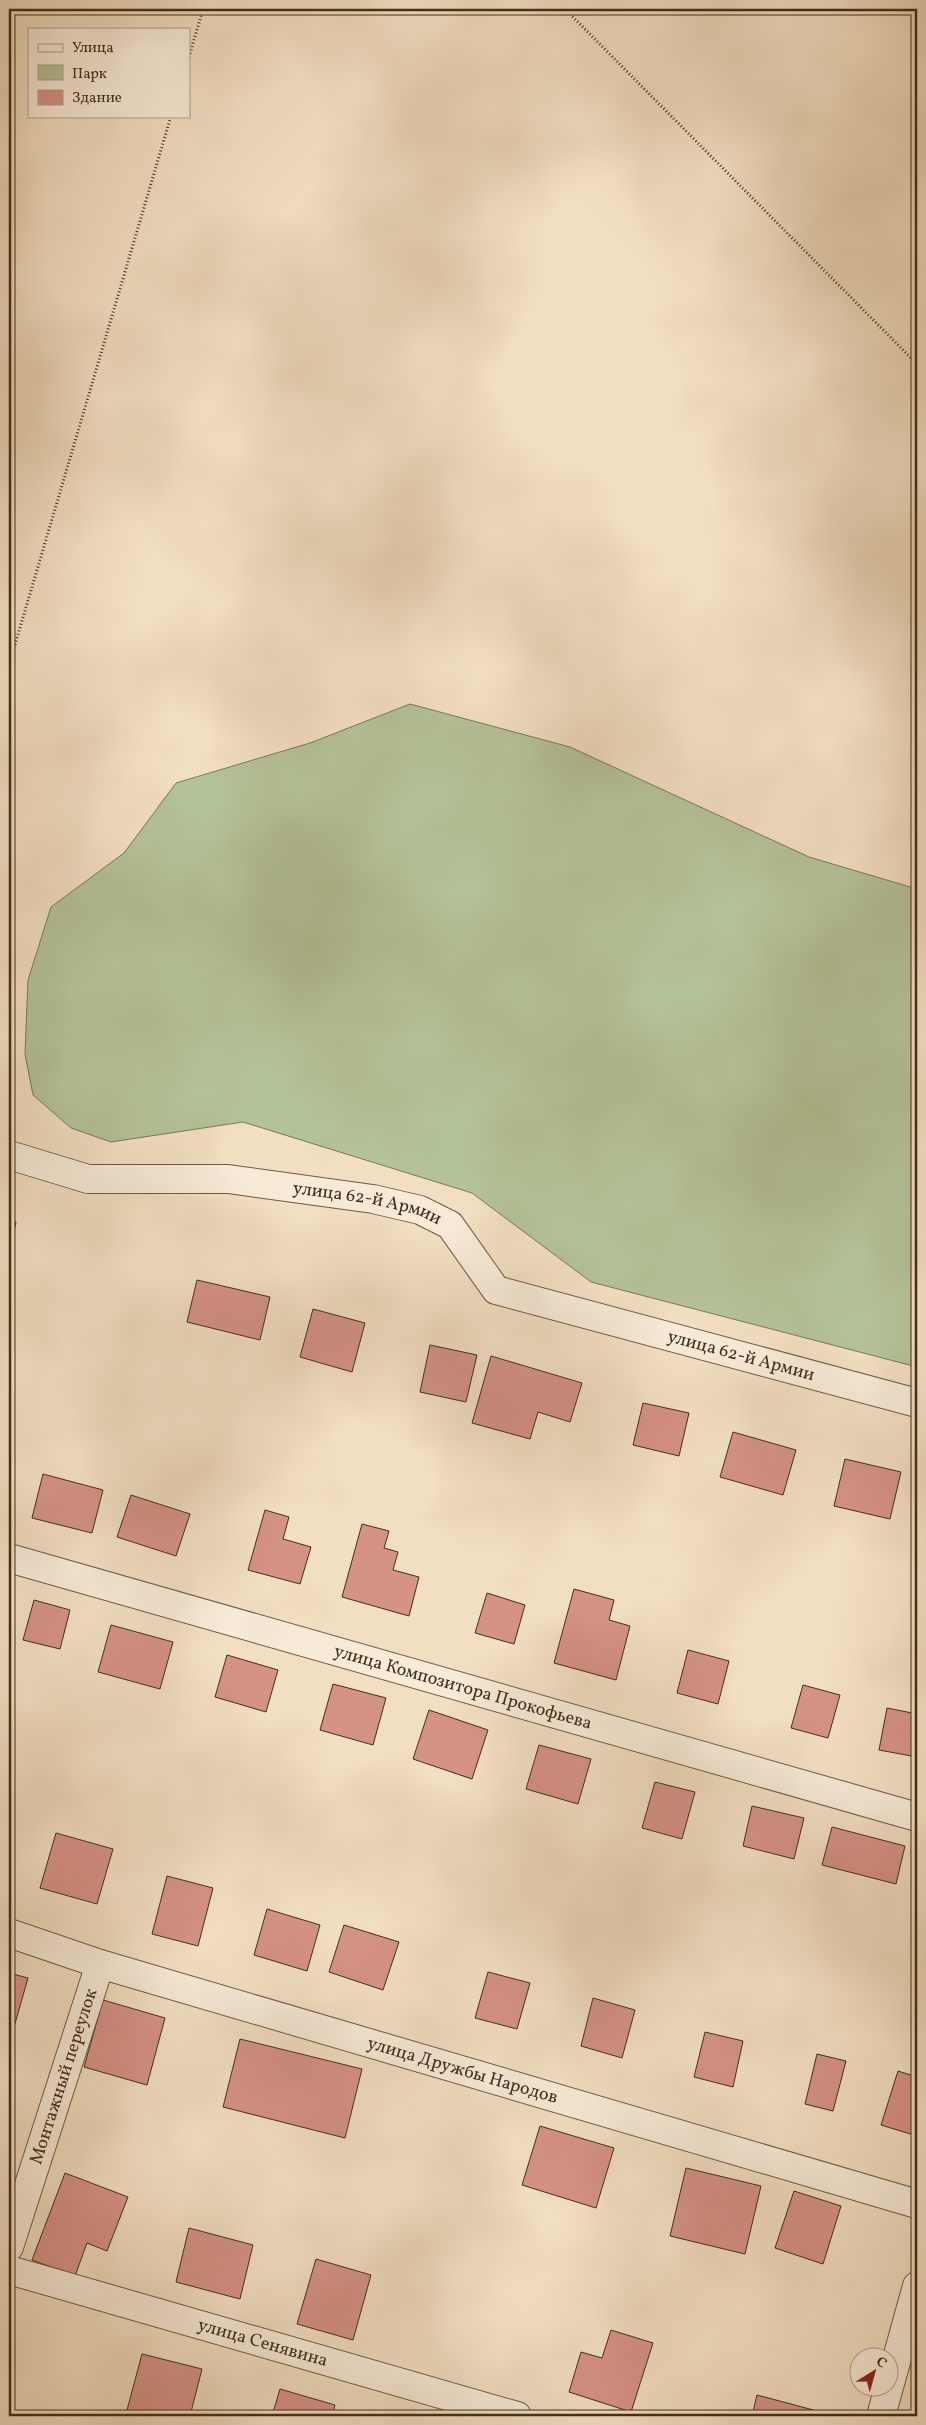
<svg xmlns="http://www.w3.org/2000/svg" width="926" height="2425" viewBox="0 0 926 2425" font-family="Vollkorn,serif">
  <rect width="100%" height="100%" fill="#f2dec1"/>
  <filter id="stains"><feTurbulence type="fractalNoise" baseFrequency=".004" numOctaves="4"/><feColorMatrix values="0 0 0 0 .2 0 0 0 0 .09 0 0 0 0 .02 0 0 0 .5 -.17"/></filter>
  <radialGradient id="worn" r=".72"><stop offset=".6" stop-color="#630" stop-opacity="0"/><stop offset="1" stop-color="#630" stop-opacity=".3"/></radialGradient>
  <polygon fill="#b4c297" stroke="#7a7858" points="410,704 570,747 809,857 917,889 917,1367 591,1282 472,1193 243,1122 111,1142 71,1128 33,1095 25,1054 28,980 51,907 124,853 176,783 310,743"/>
  <g fill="#d59286" stroke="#402f19">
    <polygon points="9,1220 16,1222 9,1255"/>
    <polygon points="197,1280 270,1297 260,1340 187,1322"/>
    <polygon points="313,1309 365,1323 352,1372 300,1357"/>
    <polygon points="430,1345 477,1355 466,1402 420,1392"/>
    <polygon points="491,1356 582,1383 570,1422 538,1412 530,1439 472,1423"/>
    <polygon points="643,1403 689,1413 679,1456 633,1445"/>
    <polygon points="733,1432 796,1450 783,1495 720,1477"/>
    <polygon points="845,1459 901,1472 890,1519 834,1506"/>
    <polygon points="43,1474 103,1490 92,1533 32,1518"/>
    <polygon points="131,1495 190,1514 176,1556 117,1537"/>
    <polygon points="265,1510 289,1517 283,1539 311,1547 300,1584 248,1570"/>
    <polygon points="362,1524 389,1531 384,1548 398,1552 393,1570 419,1577 409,1616 342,1597"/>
    <polygon points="574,1589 614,1600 609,1620 630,1626 616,1680 554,1663"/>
    <polygon points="487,1593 525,1605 514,1644 475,1633"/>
    <polygon points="34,1600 70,1610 60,1649 23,1640"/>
    <polygon points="111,1625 173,1642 160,1689 98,1672"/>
    <polygon points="688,1650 729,1661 718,1704 677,1693"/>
    <polygon points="227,1655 278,1670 266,1712 215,1697"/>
    <polygon points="333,1684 386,1698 373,1745 320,1730"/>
    <polygon points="803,1685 840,1695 828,1738 791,1728"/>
    <polygon points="887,1708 917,1714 917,1757 879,1750"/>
    <polygon points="429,1710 488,1730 472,1779 413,1759"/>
    <polygon points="539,1745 591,1759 578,1804 526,1789"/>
    <polygon points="655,1782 695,1792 682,1839 642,1828"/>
    <polygon points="752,1806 804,1818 794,1859 743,1846"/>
    <polygon points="832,1827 905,1846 896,1884 822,1865"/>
    <polygon points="56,1833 113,1849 97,1904 40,1888"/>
    <polygon points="167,1876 213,1888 198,1946 152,1934"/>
    <polygon points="267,1909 320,1925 307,1971 254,1955"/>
    <polygon points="344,1925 399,1942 383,1990 329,1972"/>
    <polygon points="488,1972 530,1983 517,2029 475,2018"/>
    <polygon points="9,1973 28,1978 14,2027 9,2026"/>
    <polygon points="593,1998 635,2010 622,2058 581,2046"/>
    <polygon points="103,2000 165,2018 147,2085 84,2067"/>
    <polygon points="705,2032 743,2041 733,2087 694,2077"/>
    <polygon points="240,2039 362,2069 345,2138 223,2107"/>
    <polygon points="817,2054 846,2061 833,2111 805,2104"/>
    <polygon points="898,2071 917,2077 917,2136 881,2125"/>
    <polygon points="540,2126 614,2148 596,2208 522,2185"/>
    <polygon points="686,2168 761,2186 745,2254 670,2236"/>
    <polygon points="65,2173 128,2197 107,2251 87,2243 75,2276 32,2260"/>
    <polygon points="794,2191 841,2206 823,2264 775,2248"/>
    <polygon points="189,2228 253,2245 240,2299 176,2282"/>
    <polygon points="316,2259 371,2275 353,2340 297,2324"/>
    <polygon points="611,2330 653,2343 631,2412 569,2392 581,2352 602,2358"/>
    <polygon points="142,2354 202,2369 190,2416 151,2416 127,2410"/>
    <polygon points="280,2389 335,2405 332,2416 272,2416"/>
    <polygon points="757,2395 836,2416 752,2416"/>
  </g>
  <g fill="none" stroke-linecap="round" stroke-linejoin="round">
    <g stroke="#6c5b43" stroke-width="30">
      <g id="minor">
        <path id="s1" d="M9 1155 88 1179H228L373 1199 420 1210 450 1225 496 1290 917 1403"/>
        <path id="s2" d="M9 1558 917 1817"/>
        <path id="s3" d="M9 1933 100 1964 917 2204"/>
        <path id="s4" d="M9 2247 100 1964"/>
        <path id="s5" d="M9 2270 517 2416"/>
        <polyline points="881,2416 917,2286"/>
      </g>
    </g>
    <g stroke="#402f19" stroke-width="3" stroke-dasharray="1 2.5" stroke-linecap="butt">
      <polyline points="565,9 917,364"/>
      <polyline points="189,57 203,9"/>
      <polyline points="9,665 171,116"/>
    </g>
    <use href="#minor" stroke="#f7ead7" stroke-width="28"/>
  </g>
  <g text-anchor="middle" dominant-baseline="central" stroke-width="4" stroke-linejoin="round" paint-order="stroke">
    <g font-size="18" fill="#402f19" stroke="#f7ead7">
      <text stroke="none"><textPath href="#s1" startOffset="364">улица 62-й Армии</textPath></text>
      <text stroke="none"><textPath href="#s1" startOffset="784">улица 62-й Армии</textPath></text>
      <text stroke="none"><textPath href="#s2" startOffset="472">улица Композитора Прокофьева</textPath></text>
      <text stroke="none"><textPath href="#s3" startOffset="474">улица Дружбы Народов</textPath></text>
      <text stroke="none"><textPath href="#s4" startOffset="179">Монтажный переулок</textPath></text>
      <text stroke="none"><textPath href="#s5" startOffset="264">улица Сенявина</textPath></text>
    </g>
  </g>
  <rect width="926" height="2425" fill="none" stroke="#f2dec1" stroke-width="30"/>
  <rect x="10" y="10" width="906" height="2405" fill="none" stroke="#402f19" stroke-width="2.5"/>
  <rect x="15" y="15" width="896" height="2395" fill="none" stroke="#402f19"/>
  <rect x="28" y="28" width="162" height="90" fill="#f7ead7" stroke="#ae9f8b"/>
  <rect x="38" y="44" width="25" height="8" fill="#f7ead7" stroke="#ae9f8b"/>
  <text x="72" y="52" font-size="15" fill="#402f19">Улица</text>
  <rect x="38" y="65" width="25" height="15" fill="#b4c297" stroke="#ae9f8b"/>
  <text x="72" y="78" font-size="15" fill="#402f19">Парк</text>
  <rect x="38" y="90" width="25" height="15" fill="#d59286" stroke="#ae9f8b"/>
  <text x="72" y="102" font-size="15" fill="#402f19">Здание</text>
  <g transform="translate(874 2372) rotate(37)"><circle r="24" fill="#f7ead7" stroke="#ae9f8b"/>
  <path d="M0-4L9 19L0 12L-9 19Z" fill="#8f2418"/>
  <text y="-8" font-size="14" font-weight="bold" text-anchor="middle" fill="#402f19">С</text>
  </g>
  <rect width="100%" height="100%" filter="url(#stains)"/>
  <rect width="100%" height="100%" fill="url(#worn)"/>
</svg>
